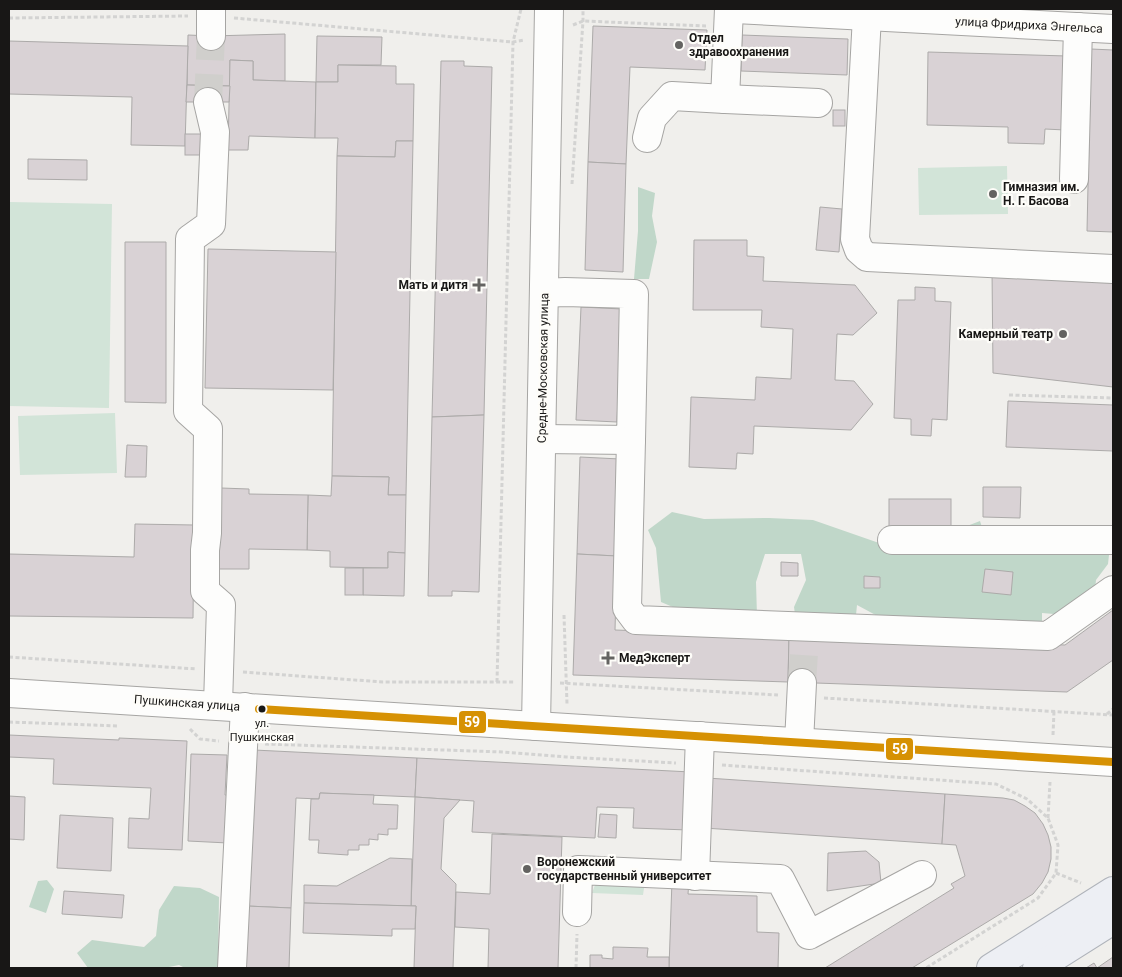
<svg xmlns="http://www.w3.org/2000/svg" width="1122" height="977" viewBox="0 0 1122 977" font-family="Roboto,sans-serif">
  <rect width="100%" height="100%" fill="#f0efec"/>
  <g fill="#d2e4d8">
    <polygon points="1007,166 1008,214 919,215 918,168"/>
    <polygon points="10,202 112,204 109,408 9,406"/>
    <polygon points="115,413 117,473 20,475 18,416"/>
    <polygon points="602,881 645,882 643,895 592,893 595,885"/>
  </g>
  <g fill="#c0d7c9">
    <polygon points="638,187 655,193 652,216 657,242 649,279 634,279 638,231"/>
    <polygon points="672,512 704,519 769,518 813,520 902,551 980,521 990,552 1110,546 1108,564 1096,580 1094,601 1066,615 1042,613 1042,631 883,619 857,605 855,625 797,629 794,607 806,580 801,554 765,554 756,582 757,616 680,610 661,602 656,548 648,530"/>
    <polygon points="47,880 54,889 46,913 29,907 38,881"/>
    <polygon points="174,886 200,888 219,897 218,968 185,968 179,965 164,968 88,968 77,953 92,940 144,947 156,936 159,910"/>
  </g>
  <g fill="#d9d2d5" stroke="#acaaa9">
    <polygon points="593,26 707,30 705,70 630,67 626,164 588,162"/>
    <polygon points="285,34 285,81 253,80 253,61 230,60 230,86 187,85 188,35 211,36"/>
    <polygon points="742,35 848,39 847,75 741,71"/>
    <polygon points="317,36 382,37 381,65 338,65 338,82 316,82"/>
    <polygon points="9,41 188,46 185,146 131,145 132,97 9,94"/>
    <polygon points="1091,49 1113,50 1113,232 1087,231"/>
    <polygon points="928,52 1067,56 1065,130 1045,129 1044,144 1008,143 1008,127 927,125"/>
    <polygon points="230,60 253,61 253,80 316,82 315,138 249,136 248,150 228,150"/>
    <polygon points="441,61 464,61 464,66 492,67 484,415 432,417"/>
    <polygon points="338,65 396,66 396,84 414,84 413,141 396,141 395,157 337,156 338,138 315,138 316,82 338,82"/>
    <polygon points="187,85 230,86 229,102 186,102"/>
    <rect x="833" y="110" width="12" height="16"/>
    <rect x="185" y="134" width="24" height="21"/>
    <polygon points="396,141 413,141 406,495 388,495 389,477 332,476 337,156 395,157"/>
    <polygon points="28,159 87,160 87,180 28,179"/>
    <polygon points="588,162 626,164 623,272 585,270"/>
    <polygon points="820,207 842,209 839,252 816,250"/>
    <polygon points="694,240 747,240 747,256 764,257 763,281 855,285 877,313 853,335 837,334 835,380 854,381 873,404 851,430 754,426 753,454 737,453 736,469 689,467 691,397 755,400 756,377 791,379 793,329 761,327 762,310 693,310"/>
    <polygon points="125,242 166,242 166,403 125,402"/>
    <polygon points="208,249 336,252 333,390 205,388"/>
    <polygon points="992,270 1113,273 1113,387 993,373"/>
    <polygon points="915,287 935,288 935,301 951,302 947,420 932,419 931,436 911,435 911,419 894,418 898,300 915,300"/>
    <polygon points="581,307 622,309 617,422 576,420"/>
    <polygon points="1008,401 1113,405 1113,451 1006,447"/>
    <polygon points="484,415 479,592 452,591 452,596 428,596 432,417"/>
    <polygon points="127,445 147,446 146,477 125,477"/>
    <polygon points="580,457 620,459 617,556 577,554"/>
    <polygon points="332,476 389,477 388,495 406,495 405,553 388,552 388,568 330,567 330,551 307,550 308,495 331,496"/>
    <polygon points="983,487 1021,487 1020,518 983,517"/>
    <polygon points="221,488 249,489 249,494 308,495 307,550 249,549 249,569 219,569"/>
    <rect x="889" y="499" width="62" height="31"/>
    <polygon points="135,524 194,525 193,618 9,616 9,554 134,557"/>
    <polygon points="388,552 405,553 404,596 363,595 363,568 388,568"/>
    <polygon points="577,554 617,556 615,630 789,636 788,682 573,675"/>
    <polygon points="781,562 798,563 798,576 781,576"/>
    <rect x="345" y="568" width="18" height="27"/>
    <polygon points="985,569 1013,572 1011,595 982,592"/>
    <polygon points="864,576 880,577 880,588 864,588"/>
    <polygon points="1113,610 1113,660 1067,692 788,682 789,636 1065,645"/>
    <polygon points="9,735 119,740 119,738 187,741 182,850 128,848 129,818 149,819 151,788 53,784 54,759 9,757"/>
    <polygon points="254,750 417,758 415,797 320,793 319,799 296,798 291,908 247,906"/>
    <polygon points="191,754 227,755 225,795 231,795 228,843 188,841"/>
    <polygon points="417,758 691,772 688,830 633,828 634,808 597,807 595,838 472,832 474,801 415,797"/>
    <polygon points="707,778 945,794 942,844 704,828"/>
    <polygon points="320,793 374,795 373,804 398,805 397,829 388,829 388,835 378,834 378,840 369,839 369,845 359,845 359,850 348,850 348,855 318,853 319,840 309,840 311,799 319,799"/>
    <polygon points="945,794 1003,798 1014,800 1025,806 1035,813 1043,824 1048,835 1051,847 1051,859 1048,872 1042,883 1033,894 912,968 825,968 954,888 951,884 965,876 956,845 942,844"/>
    <polygon points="9,796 25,797 24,840 9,839"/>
    <polygon points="415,797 460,800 444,818 441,869 456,884 453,968 414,968 416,906 411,906"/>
    <polygon points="600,814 617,815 616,838 598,837"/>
    <polygon points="60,815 113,818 111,871 57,868"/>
    <polygon points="492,834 562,837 558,968 488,968 489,929 455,927 456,892 490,894"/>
    <polygon points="866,851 879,862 881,883 827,891 828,853"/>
    <polygon points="390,858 412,859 411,906 304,903 304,885 337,886"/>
    <polygon points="672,880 689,880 688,894 757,896 757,932 779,933 778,968 669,968"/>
    <polygon points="64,891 124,895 122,918 62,914"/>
    <polygon points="304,903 416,906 415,929 392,929 392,936 303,933"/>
    <polygon points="247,906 291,908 289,968 244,968"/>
    <polygon points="613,947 648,948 647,957 669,957 669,968 590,968 590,955 602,955 602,958 613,959"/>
    <polygon points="1113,957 1113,968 1086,968 1094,963 1097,968"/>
  </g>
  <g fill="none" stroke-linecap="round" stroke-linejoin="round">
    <g stroke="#d0cfcc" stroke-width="28" stroke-dasharray="28 14" stroke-linecap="butt">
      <polyline points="208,102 211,36"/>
      <polyline points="802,683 805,637"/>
    </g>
    <g stroke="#a6a5a3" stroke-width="30">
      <g id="minor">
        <polyline points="211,9 211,36"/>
        <polyline points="735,9 1113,29"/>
        <polyline points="867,16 855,239 859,250 867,257 1113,269"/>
        <polyline points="725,99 818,103"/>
        <polyline points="208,102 215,132 211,224 190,239 188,411 208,429 207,533 205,550 205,591 221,605 218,705"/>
        <polyline points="647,138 652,118 672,96 725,99 729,9"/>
        <polyline points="1074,179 1078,27"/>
        <polyline points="542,439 631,440 634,294 565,292 544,293"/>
        <polyline points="631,440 627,608 636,620 1048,636 1113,590"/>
        <polyline points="892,540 1113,540"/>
        <polyline points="9,693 1113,762"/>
        <polyline points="536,726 549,9"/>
        <polyline points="799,742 802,683"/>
        <polyline points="695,876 700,736"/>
        <polyline points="577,912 578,870 780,879 809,935 922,875"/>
        <polyline points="232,968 245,707"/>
      </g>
    </g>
    <g stroke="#afb3ba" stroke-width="30">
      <g id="major">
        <polyline points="991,968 1113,891"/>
        <polyline points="1037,968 1113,920"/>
      </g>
    </g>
    <g stroke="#d3d3d2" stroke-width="3" stroke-dasharray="4 2.5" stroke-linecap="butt">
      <polyline points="9,18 188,16"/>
      <polyline points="234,18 513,42 524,40"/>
      <polyline points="573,25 583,21 706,26"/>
      <polyline points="572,184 583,21 583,9"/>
      <polyline points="1009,395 1113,398"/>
      <polyline points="564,615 567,704"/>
      <polyline points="9,657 197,669"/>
      <polyline points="243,672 383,682 514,682"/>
      <polyline points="497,682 513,42 521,9"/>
      <polyline points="560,683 778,695"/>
      <polyline points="824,698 1113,715"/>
      <polyline points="1107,714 1113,709"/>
      <polyline points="9,722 119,726"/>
      <polyline points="190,729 200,739 219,741"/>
      <polyline points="1053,735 1054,711"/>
      <polyline points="265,744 503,752 566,757 676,763"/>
      <polyline points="722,765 996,784 1027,799 1048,818 1058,845 1056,873 1038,898 926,968"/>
      <polyline points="1048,818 1050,782"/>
      <polyline points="1056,873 1081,883"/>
      <polyline points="576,968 577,934"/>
    </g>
    <use href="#minor" stroke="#fdfdfc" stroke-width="28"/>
    <use href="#major" stroke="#edeff4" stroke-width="28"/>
    <g stroke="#fefdf9" stroke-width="11">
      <polyline id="bus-1" points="259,709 1113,762"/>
    </g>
    <use href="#bus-1" stroke="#d69103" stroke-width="8"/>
  </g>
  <g fill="#646361" stroke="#fefdf9" stroke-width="2">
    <circle cx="679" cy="45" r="5"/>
    <circle cx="993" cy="194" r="5"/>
    <path d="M476.5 277.5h5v5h5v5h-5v5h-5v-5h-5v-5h5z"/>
    <circle cx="1063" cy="334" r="5"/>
    <path d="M605.5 650.5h5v5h5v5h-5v5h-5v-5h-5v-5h5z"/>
    <circle cx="527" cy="869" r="5"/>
  </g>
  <circle fill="#181716" stroke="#fefdf9" stroke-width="2" cx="262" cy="709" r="4.5"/>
  <g text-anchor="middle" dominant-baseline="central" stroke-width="4.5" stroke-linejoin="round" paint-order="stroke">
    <g font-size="11" fill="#181716" stroke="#fefdf9">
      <text x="262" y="723">ул.<tspan x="262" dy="14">Пушкинская</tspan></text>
    </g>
    <g font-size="12" fill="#181716" stroke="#fefdf9">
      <text transform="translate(1029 25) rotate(3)">улица Фридриха Энгельса</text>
      <text transform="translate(543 368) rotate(-89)">Средне-Московская улица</text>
      <text transform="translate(187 703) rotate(4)">Пушкинская улица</text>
    </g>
    <g font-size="12" font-weight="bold" fill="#181716" stroke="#fefdf9" text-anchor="start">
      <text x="689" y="38">Отдел<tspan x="689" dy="14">здравоохранения</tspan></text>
      <text x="1003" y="187">Гимназия им.<tspan x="1003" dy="14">Н. Г. Басова</tspan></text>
      <text x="468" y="285" text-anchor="end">Мать и дитя</text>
      <text x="1053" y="334" text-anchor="end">Камерный театр</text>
      <text x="619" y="658">МедЭксперт</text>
      <text x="537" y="862">Воронежский<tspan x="537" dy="14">государственный университет</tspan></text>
    </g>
  </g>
  <g stroke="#fefdf9" stroke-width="2">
    <rect x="458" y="710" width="29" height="24" rx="5" fill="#d69103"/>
    <rect x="885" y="737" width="29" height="24" rx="5" fill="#d69103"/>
  </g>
  <g font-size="14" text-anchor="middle" font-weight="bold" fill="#fff">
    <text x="472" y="727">59</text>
    <text x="900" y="754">59</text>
  </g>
  <rect width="1122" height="977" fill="none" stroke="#181716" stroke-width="20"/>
</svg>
